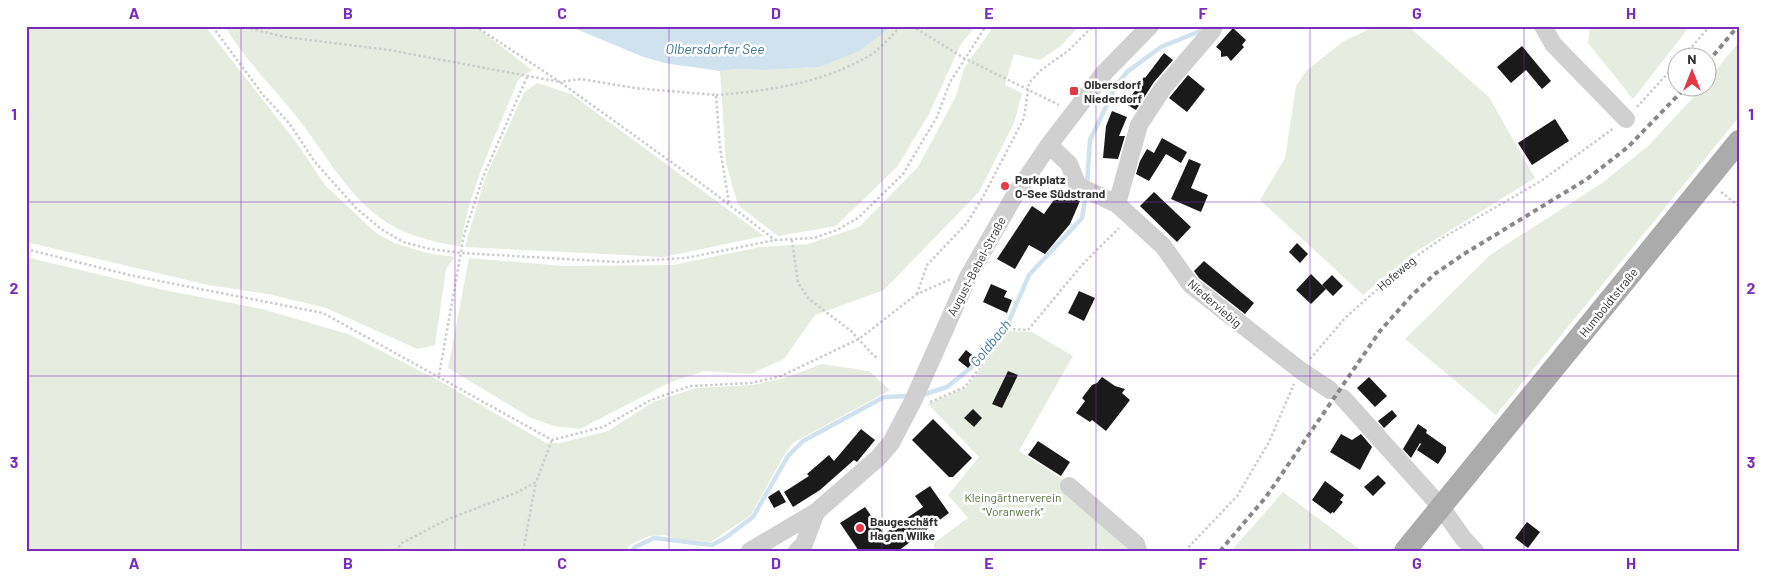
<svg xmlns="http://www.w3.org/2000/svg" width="1765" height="577" viewBox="0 0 1765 577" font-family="Barlow,sans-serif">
  <rect width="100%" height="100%" fill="#fff"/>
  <g fill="#e6ecdf">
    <polygon points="26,26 205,26 296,142 325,185 376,233 395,243 427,253 455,257 446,269 435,345 417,349 326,308 268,294 208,285 26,242"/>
    <path d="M225 26H475L532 70 518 80C498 132 467 192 461 247 436 242 411 237 389 224 350 200 327 156 300 121 276 90 245 61 225 26Z"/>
    <polygon points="892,26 975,26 960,46 929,114 897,167 836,226 778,236 738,205 726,163 720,71 738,69 764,70 819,67"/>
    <polygon points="994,26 1079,26 1061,46 1040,60 1014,54 1005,85 1022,93 1014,123 979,192 884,290 815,315 784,359 751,374 705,371 671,382 580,429 554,426 531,418 448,368 469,258 563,266 673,265 760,247 808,244 859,227 918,167 956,96 964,68"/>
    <polygon points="1376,26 1408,26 1489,97 1535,178 1412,254 1363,295 1260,200 1285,158 1296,86 1307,70 1344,41"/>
    <polygon points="1590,26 1690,26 1633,99 1588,43"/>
    <polygon points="1739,42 1739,117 1496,415 1405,339 1490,255 1602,183 1648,146 1702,88 1708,88 1708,80"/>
    <polygon points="537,83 571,94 764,236 664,257 465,247 485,178 524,93"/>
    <polygon points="26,257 164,290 262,309 348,334 440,381 546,443 560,443 608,431 653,402 696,388 752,385 784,378 822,364 869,371 890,390 793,443 783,457 751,515 711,542 680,540 664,535 649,536 630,545 626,551 26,551"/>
    <polygon points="1009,331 1032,332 1073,356 1019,451 1079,490 1138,551 934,551 934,543 968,518 948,495 979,457 928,404 967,387"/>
    <polygon points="1283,492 1362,551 1231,551"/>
  </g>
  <polygon fill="#cfe2ee" points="569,26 892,26 859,51 819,67 764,70 738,69 720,71 664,63 641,56"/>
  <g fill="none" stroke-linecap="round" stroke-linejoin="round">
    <g stroke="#cfe2ee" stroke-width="4.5">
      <polyline points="1087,185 1090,140 1116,86 1127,72 1161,47 1205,29"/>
      <polyline points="922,395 947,387 973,366 996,340 1009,321 1029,275 1082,218 1086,195"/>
      <polyline points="632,551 635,547 654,538 712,545 725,538 753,517 788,456 803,441 884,397 911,396"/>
    </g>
  </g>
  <g fill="#1a1a1a">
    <polygon points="1233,28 1246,40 1242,45 1244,47 1231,61 1227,56 1221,57 1221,51 1216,47"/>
    <polygon points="1522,46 1551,81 1542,89 1526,70 1511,83 1497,67"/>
    <polygon points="1164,53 1173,60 1154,82 1136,110 1126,104 1144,77 1145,78"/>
    <polygon points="1188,75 1205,89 1187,112 1169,98"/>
    <polygon points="1112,111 1127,117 1119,136 1125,136 1118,159 1103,158 1106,126"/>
    <polygon points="1555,119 1569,141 1532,165 1518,143"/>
    <polygon points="1162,138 1187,152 1181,163 1166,154 1149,181 1136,174 1140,161 1147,149 1154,153"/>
    <polygon points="1189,159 1201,164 1191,188 1208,195 1201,212 1171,199"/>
    <polygon points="1154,192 1191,227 1177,242 1140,206"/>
    <polygon points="1058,194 1080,201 1070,224 1045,254 1029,245 1015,269 997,259 1032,206 1044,214"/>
    <polygon points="1297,243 1308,254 1300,263 1289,252"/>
    <polygon points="1204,261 1254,303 1245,314 1199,278 1194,271"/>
    <polygon points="1311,274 1326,289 1311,304 1296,290"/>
    <polygon points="1332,275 1343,286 1333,296 1322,285"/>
    <polygon points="991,284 1007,291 1004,297 1012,300 1007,313 983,302"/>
    <polygon points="1079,291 1095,298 1084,321 1068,313"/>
    <polygon points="966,350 976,358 968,368 958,360"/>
    <polygon points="1008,371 1018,375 1002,408 992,404"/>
    <polygon points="1102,377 1115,386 1125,389 1122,393 1130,400 1106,431 1092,420 1090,422 1076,413 1085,401 1082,398 1092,385 1097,383"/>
    <polygon points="1369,377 1387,396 1375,407 1357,388"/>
    <polygon points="973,409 982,418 974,427 964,418"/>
    <polygon points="1392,410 1397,416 1384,428 1378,421"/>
    <polygon points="933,419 972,458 953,477 949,477 912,440"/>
    <polygon points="1418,424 1427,430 1426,433 1446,447 1446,452 1438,464 1417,450 1421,444 1420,443 1411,458 1403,449"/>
    <polygon points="861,429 875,440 857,462 854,460 820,490 793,507 784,492 809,476 807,474 829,455 834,461"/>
    <polygon points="1341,434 1352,440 1361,434 1372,447 1360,470 1330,452"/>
    <polygon points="1038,441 1070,462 1061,476 1028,455"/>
    <polygon points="1378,475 1386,483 1373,496 1364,487"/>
    <polygon points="1325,481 1344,495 1340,500 1343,502 1334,513 1332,512 1331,514 1312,500"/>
    <polygon points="930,486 949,513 898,551 859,551 840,523 865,507 884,534 923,507 915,496"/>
    <polygon points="779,490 786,502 774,508 768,497"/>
    <polygon points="1527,522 1540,532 1528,548 1515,538"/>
  </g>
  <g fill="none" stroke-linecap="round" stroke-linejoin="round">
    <g stroke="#cdcdcd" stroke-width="2.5" stroke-dasharray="2.5 2.5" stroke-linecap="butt">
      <polyline points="215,26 215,30 263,95 289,123 315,162 356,208 381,229 403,242 430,249 462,253 617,262 686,258 775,240 814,238 837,230 858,218 903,174 937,117 950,82 986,26"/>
      <polyline points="241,26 285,37 389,50 560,82 706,187 775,240"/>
      <polyline points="475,26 560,82 581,79 635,88 716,95 720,148 729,203"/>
      <polyline points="912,26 964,58 1059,105"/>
      <polyline points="1682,58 1710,26"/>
      <path d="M716 95C768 91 822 83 867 57 880 50 891 36 901 26"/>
      <polyline points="1637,107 1678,62"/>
      <polyline points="1721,192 1739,206"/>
      <polyline points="792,240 798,283 809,299 851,331 874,356 879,358"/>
      <polyline points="26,249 129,275 323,313 552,440 603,427 651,400 690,386 751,383 781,376 859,339 917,294 951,279"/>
      <polyline points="917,294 927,265 967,223 984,195 1024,118 1029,83 1041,70 1068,51 1093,26"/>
      <polyline points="1310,359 1346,317 1411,260 1444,237 1541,181 1614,128"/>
      <polyline points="439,375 464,235 483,177 527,77"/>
      <polyline points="930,402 965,387 1009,329 1028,330 1081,266 1119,228"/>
      <polyline points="395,551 402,543 446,520 518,492 536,482 552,440"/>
      <polyline points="523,551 536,482"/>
      <polyline points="1185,551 1237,496 1269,442 1294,384"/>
    </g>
    <g stroke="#d0d0d0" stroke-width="18">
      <polyline points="1543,26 1553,44 1626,119"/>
      <polyline points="1049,145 1069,164 1078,186 1117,204 1163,246 1191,285 1300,370 1330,390"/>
      <polyline points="1117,204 1139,125 1163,88 1212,31 1214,26"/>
      <polyline points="1343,398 1441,507 1463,538 1475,551"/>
      <polyline points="1069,486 1136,544 1138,551"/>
      <polyline points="750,551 816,512 878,458 891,443 913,401 968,277 1015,195 1049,145 1104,73 1150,26"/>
      <polyline points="797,551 804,544 816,512"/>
    </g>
    <polyline stroke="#ababab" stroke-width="22" points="1405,551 1739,141"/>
    <g stroke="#888" stroke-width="4" stroke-dasharray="5 4" stroke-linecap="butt">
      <polyline points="1708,62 1738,26"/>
      <polyline points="1220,551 1266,497 1380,331 1412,295 1436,273 1464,254 1587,179 1628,147 1685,88"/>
    </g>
  </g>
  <path fill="none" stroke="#7b2cbf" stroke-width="1" stroke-opacity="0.55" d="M241 26V551M455 26V551M669 26V551M882 26V551M1096 26V551M1310 26V551M1524 26V551M26 202H1739M26 376H1739"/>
  <g fill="#e63946" stroke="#fff" stroke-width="2">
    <rect x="1069" y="86" width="10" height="10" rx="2.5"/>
    <circle cx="1005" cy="186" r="5"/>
    <circle cx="860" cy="528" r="5"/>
  </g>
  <g text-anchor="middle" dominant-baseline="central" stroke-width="5" stroke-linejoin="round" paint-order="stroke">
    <g font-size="12" font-weight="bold" fill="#333" stroke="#fff" text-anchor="start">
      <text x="1084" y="84">Olbersdorf<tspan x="1084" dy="14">Niederdorf</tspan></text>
      <text x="1015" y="179">Parkplatz<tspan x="1015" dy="14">O-See Südstrand</tspan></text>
      <text x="870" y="521">Baugeschäft<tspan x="870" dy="14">Hagen Wilke</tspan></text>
    </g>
    <g font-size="12" fill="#333" stroke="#fff">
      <text transform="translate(976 266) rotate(-62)">August-Bebel-Straße</text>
      <text transform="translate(1396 273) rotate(-40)">Hofeweg</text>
      <text transform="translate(1608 302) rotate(-51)">Humboldtstraße</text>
      <text transform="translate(1215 303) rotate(41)">Niederviebig</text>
    </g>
    <g font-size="12" fill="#56703f" stroke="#fff">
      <text x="1013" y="497">Kleingärtnerverein<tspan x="1013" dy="14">"Voranwerk"</tspan></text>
    </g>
    <g font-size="14" font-style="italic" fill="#3f7597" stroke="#fff">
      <text x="715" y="48">Olbersdorfer See</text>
      <text transform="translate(990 343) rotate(-51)">Goldbach</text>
    </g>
  </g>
  <rect width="1765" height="577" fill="none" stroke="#ffffff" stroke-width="55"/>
  <g transform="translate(1692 72)"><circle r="24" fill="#ffffff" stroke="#adadad"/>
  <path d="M0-4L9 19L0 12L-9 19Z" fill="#e63946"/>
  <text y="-8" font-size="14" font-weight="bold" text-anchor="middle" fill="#333333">N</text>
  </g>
  <rect x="28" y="28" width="1710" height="522" fill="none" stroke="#7b2cbf" stroke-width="2"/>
  <g font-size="16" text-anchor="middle" font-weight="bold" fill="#7b2cbf">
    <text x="134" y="19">A</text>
    <text x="348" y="19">B</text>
    <text x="562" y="19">C</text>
    <text x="776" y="19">D</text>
    <text x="989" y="19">E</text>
    <text x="1203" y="19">F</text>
    <text x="1417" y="19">G</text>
    <text x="1631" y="19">H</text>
    <text x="14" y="120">1</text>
    <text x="1751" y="120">1</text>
    <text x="14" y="294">2</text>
    <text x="1751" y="294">2</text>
    <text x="14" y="468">3</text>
    <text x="1751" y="468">3</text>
    <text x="134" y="569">A</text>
    <text x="348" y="569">B</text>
    <text x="562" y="569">C</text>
    <text x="776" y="569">D</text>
    <text x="989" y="569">E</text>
    <text x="1203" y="569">F</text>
    <text x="1417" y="569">G</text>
    <text x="1631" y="569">H</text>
  </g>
</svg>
